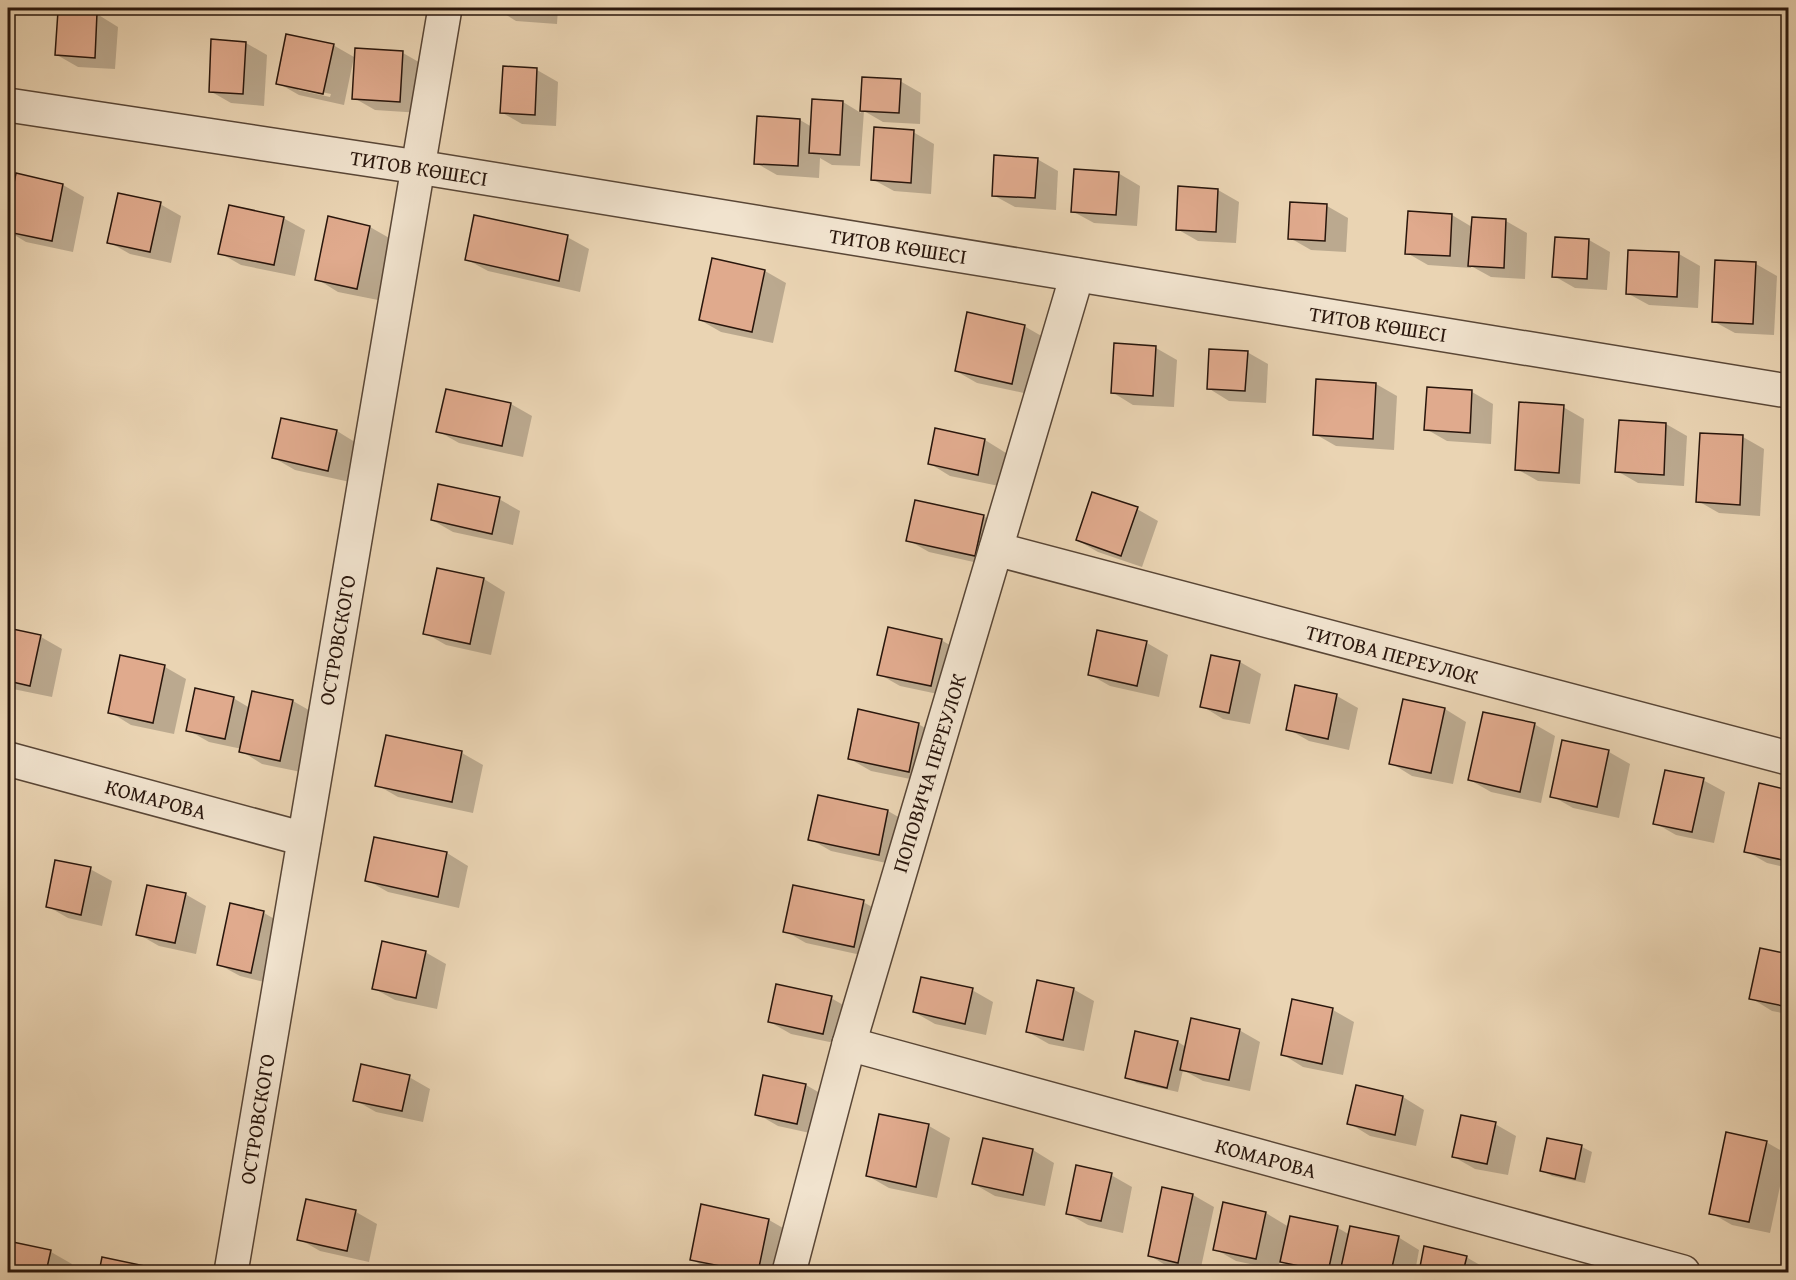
<svg xmlns="http://www.w3.org/2000/svg" width="1796" height="1280" viewBox="0 0 1796 1280" font-family="'Gentium Book Plus',serif">
  <rect width="100%" height="100%" fill="#ead4b3"/>
  <filter id="stains"><feTurbulence type="fractalNoise" baseFrequency=".00333" numOctaves="4"/><feColorMatrix values="0 0 0 0 .2 0 0 0 0 .09 0 0 0 0 .02 0 0 0 .5 -.17"/></filter>
  <radialGradient id="worn" r=".72"><stop offset=".6" stop-color="#630" stop-opacity="0"/><stop offset="1" stop-color="#630" stop-opacity=".3"/></radialGradient>
  <g fill="#0003" fill-rule="evenodd">
    <polygon points="8,8 15,8 14,37 8,37"/>
    <polygon points="495,8 558,8 557,24 516,21"/>
    <polygon points="97,14 118,27 115,69 78,67 57,55"/>
    <polygon points="246,43 267,55 264,106 231,103 210,91"/>
    <path d="M333 45 354 57 344 105 299 95 278 83ZM298 87 331 94 330 97 298 90Z"/>
    <polygon points="403,53 424,65 421,113 375,110 354,98"/>
    <polygon points="504,68 537,70 558,82 556,126 522,124 501,112"/>
    <polygon points="863,78 900,81 921,93 920,124 883,122 864,111 860,166 832,165 820,158 819,178 777,175 756,163 800,120 812,127 843,102 861,113"/>
    <polygon points="913,132 934,144 931,194 894,191 872,179"/>
    <polygon points="1037,159 1058,171 1056,210 1015,207 993,195"/>
    <polygon points="1118,173 1140,186 1137,226 1094,223 1072,211"/>
    <polygon points="17,175 63,185 84,197 73,252 26,242 8,231 8,220"/>
    <polygon points="1218,190 1239,202 1236,243 1198,241 1177,229"/>
    <polygon points="160,204 181,216 171,263 130,254 109,242"/>
    <polygon points="1327,206 1348,218 1346,252 1311,250 1290,238"/>
    <polygon points="1452,215 1472,227 1506,221 1527,233 1525,279 1491,277 1471,266 1471,268 1428,265 1407,253"/>
    <polygon points="283,218 305,230 295,276 241,265 220,253"/>
    <polygon points="370,227 391,239 378,300 338,292 317,279"/>
    <polygon points="567,237 589,249 580,292 488,271 466,259"/>
    <polygon points="1589,240 1610,252 1607,290 1575,288 1554,276"/>
    <polygon points="1679,254 1700,266 1698,308 1649,305 1627,293"/>
    <polygon points="713,260 765,271 786,283 773,343 721,332 700,320"/>
    <polygon points="1756,264 1777,276 1774,335 1735,333 1713,321"/>
    <polygon points="1024,326 1045,338 1033,395 977,383 956,371"/>
    <polygon points="1156,348 1177,360 1174,407 1133,405 1112,392"/>
    <polygon points="1247,352 1268,364 1266,403 1229,401 1208,388"/>
    <polygon points="1318,381 1376,384 1397,396 1394,450 1336,446 1315,434"/>
    <polygon points="1428,389 1472,392 1493,404 1491,444 1447,441 1426,429"/>
    <polygon points="447,390 511,404 532,416 523,457 459,443 438,431"/>
    <polygon points="1563,407 1584,419 1580,484 1538,481 1517,469"/>
    <polygon points="1666,424 1687,436 1684,486 1638,483 1617,471"/>
    <polygon points="936,430 985,440 1006,453 999,486 950,476 929,463"/>
    <polygon points="337,431 358,444 350,482 295,470 274,458"/>
    <polygon points="1743,437 1764,449 1760,516 1719,513 1698,501"/>
    <polygon points="499,499 520,511 513,545 453,532 432,520"/>
    <polygon points="1137,509 1158,521 1142,567 1098,552 1077,540"/>
    <polygon points="983,516 1004,528 996,567 929,552 908,540"/>
    <polygon points="438,570 484,579 505,592 491,655 446,645 425,633"/>
    <polygon points="8,629 41,637 62,649 52,697 8,688"/>
    <polygon points="1098,632 1147,643 1168,655 1159,697 1110,686 1089,674"/>
    <polygon points="941,640 962,652 952,697 900,686 879,674"/>
    <polygon points="121,657 165,667 186,679 174,734 131,725 110,712"/>
    <polygon points="1213,657 1240,662 1261,674 1250,724 1223,719 1202,706"/>
    <polygon points="1337,696 1358,708 1349,750 1309,741 1288,729"/>
    <polygon points="233,698 250,708 293,701 314,713 301,772 262,764 241,751 242,749 209,742 188,730"/>
    <polygon points="1404,701 1445,709 1466,722 1453,784 1412,776 1391,763"/>
    <polygon points="918,724 940,736 930,783 871,771 850,759"/>
    <polygon points="1534,724 1555,736 1541,803 1491,792 1470,780"/>
    <polygon points="1563,742 1609,752 1630,764 1619,818 1573,808 1552,796"/>
    <polygon points="462,753 483,765 473,813 398,797 377,785"/>
    <polygon points="1703,780 1725,792 1714,843 1676,835 1655,823"/>
    <polygon points="1760,785 1788,791 1788,868 1767,863 1746,851"/>
    <polygon points="888,811 909,823 900,866 831,851 810,839"/>
    <polygon points="447,853 468,866 459,908 388,892 367,880"/>
    <polygon points="8,860 10,862 8,875"/>
    <polygon points="90,869 112,881 102,926 68,918 47,906"/>
    <polygon points="185,894 206,906 196,954 159,946 138,934"/>
    <polygon points="863,902 885,914 875,958 806,943 785,931"/>
    <polygon points="231,905 264,913 285,925 272,984 240,976 218,964"/>
    <polygon points="1761,949 1788,955 1788,1014 1772,1011 1751,998"/>
    <polygon points="425,952 446,964 437,1009 395,1000 373,988"/>
    <polygon points="1073,989 1094,1001 1084,1051 1049,1044 1028,1032"/>
    <polygon points="972,990 993,1002 986,1035 935,1024 914,1012"/>
    <polygon points="831,998 852,1010 844,1045 791,1034 770,1022"/>
    <polygon points="1294,1001 1333,1010 1354,1022 1343,1075 1303,1067 1282,1054"/>
    <polygon points="1239,1030 1260,1042 1250,1091 1203,1081 1183,1070 1178,1092 1137,1083 1127,1077 1178,1042 1186,1047"/>
    <polygon points="765,1076 806,1085 827,1097 819,1135 778,1126 757,1114"/>
    <polygon points="409,1077 430,1089 423,1122 376,1112 355,1100"/>
    <polygon points="1403,1097 1424,1110 1416,1146 1370,1136 1349,1123"/>
    <polygon points="880,1115 929,1126 950,1138 937,1198 889,1188 868,1176"/>
    <polygon points="1495,1124 1516,1136 1508,1175 1475,1169 1454,1157"/>
    <polygon points="1766,1142 1787,1154 1770,1233 1732,1225 1711,1213"/>
    <polygon points="1582,1147 1592,1152 1585,1183 1552,1176 1541,1170"/>
    <polygon points="1033,1150 1054,1163 1045,1206 995,1196 974,1184"/>
    <polygon points="1111,1175 1132,1187 1123,1233 1088,1225 1067,1213"/>
    <polygon points="1163,1189 1193,1195 1214,1207 1200,1272 1170,1268 1149,1255"/>
    <polygon points="1224,1204 1266,1213 1289,1227 1338,1228 1350,1235 1398,1237 1419,1250 1415,1272 1301,1272 1280,1260 1278,1270 1236,1261 1215,1249"/>
    <polygon points="703,1206 769,1220 790,1232 781,1272 720,1272 712,1271 691,1259"/>
    <polygon points="356,1212 377,1224 369,1262 320,1251 299,1239"/>
    <polygon points="8,1242 51,1252 72,1264 70,1272 8,1272"/>
    <polygon points="1426,1248 1466,1257 1487,1269 1487,1272 1420,1272"/>
    <polygon points="104,1259 144,1268 153,1272 101,1272"/>
  </g>
  <g fill="#e0aa8d" stroke="#29160c" stroke-width="1.5">
    <polygon points="494,8 536,8 536,12 493,10"/>
    <polygon points="58,11 97,13 95,58 55,55"/>
    <polygon points="286,34 334,44 323,94 276,84"/>
    <polygon points="211,39 246,42 243,94 209,92"/>
    <polygon points="355,48 403,51 400,102 352,99"/>
    <polygon points="503,66 537,68 535,115 500,113"/>
    <polygon points="862,77 901,79 899,113 860,111"/>
    <polygon points="812,99 843,101 840,155 809,153"/>
    <polygon points="757,116 800,119 798,166 754,164"/>
    <polygon points="874,127 914,130 911,183 871,180"/>
    <polygon points="994,155 1038,158 1035,198 992,196"/>
    <polygon points="1074,169 1119,172 1116,215 1071,212"/>
    <polygon points="16,173 63,184 52,241 8,232 8,213"/>
    <polygon points="1178,186 1218,189 1216,232 1176,230"/>
    <polygon points="118,193 161,202 150,252 107,243"/>
    <polygon points="1290,202 1327,204 1325,241 1288,239"/>
    <polygon points="229,205 284,217 274,265 218,254"/>
    <polygon points="1408,211 1452,214 1450,256 1405,254"/>
    <polygon points="474,215 568,235 559,281 465,260"/>
    <polygon points="328,216 370,226 357,289 315,280"/>
    <polygon points="1472,217 1506,219 1504,268 1468,266"/>
    <polygon points="1555,237 1589,239 1587,279 1552,277"/>
    <polygon points="1628,250 1679,252 1677,297 1626,294"/>
    <polygon points="712,258 765,270 752,332 699,320"/>
    <polygon points="1715,260 1756,262 1753,324 1712,322"/>
    <polygon points="967,312 1025,325 1012,384 955,371"/>
    <polygon points="1114,343 1156,346 1153,396 1111,393"/>
    <polygon points="1209,349 1248,351 1245,391 1207,389"/>
    <polygon points="1316,379 1376,383 1373,439 1313,435"/>
    <polygon points="1427,387 1472,390 1470,433 1424,430"/>
    <polygon points="446,389 511,403 502,446 436,432"/>
    <polygon points="1519,402 1564,405 1559,473 1515,470"/>
    <polygon points="281,418 337,430 328,471 272,458"/>
    <polygon points="1619,420 1666,423 1664,475 1615,472"/>
    <polygon points="935,428 985,439 978,475 928,464"/>
    <polygon points="1700,433 1743,435 1740,505 1696,502"/>
    <polygon points="438,484 500,497 492,534 431,520"/>
    <polygon points="1092,492 1138,507 1121,556 1076,540"/>
    <polygon points="915,500 984,515 975,556 906,541"/>
    <polygon points="437,568 484,578 470,644 423,634"/>
    <polygon points="888,627 942,639 931,686 877,675"/>
    <polygon points="8,628 41,635 30,686 8,681"/>
    <polygon points="1097,630 1147,641 1137,686 1088,675"/>
    <polygon points="120,655 165,665 153,723 108,713"/>
    <polygon points="1211,655 1240,661 1229,713 1200,707"/>
    <polygon points="1295,685 1337,694 1328,739 1286,730"/>
    <polygon points="195,688 234,697 225,739 186,731"/>
    <polygon points="252,691 293,700 280,761 239,752"/>
    <polygon points="1403,699 1445,708 1431,773 1389,764"/>
    <polygon points="858,709 919,723 909,772 848,759"/>
    <polygon points="1483,712 1535,723 1520,792 1468,780"/>
    <polygon points="386,735 462,751 452,802 375,786"/>
    <polygon points="1562,740 1609,750 1597,807 1550,797"/>
    <polygon points="1665,770 1704,778 1692,832 1653,824"/>
    <polygon points="1759,783 1788,790 1788,861 1744,852"/>
    <polygon points="818,795 888,810 879,855 808,840"/>
    <polygon points="374,837 447,852 438,897 365,881"/>
    <polygon points="55,860 91,867 81,915 46,907"/>
    <polygon points="147,885 186,893 175,943 136,935"/>
    <polygon points="793,885 864,900 854,947 783,932"/>
    <polygon points="230,903 264,911 251,973 217,965"/>
    <polygon points="382,941 426,951 416,998 372,989"/>
    <polygon points="1760,948 1788,954 1788,1007 1749,999"/>
    <polygon points="921,977 973,988 965,1024 913,1012"/>
    <polygon points="1037,980 1074,988 1063,1040 1026,1032"/>
    <polygon points="776,984 832,996 823,1034 768,1022"/>
    <polygon points="1292,999 1333,1008 1322,1064 1281,1055"/>
    <polygon points="1191,1018 1240,1029 1229,1080 1180,1070"/>
    <polygon points="1135,1031 1178,1041 1167,1088 1125,1078"/>
    <polygon points="361,1064 410,1075 402,1111 353,1101"/>
    <polygon points="763,1075 806,1084 797,1124 755,1115"/>
    <polygon points="1356,1085 1403,1096 1395,1135 1347,1124"/>
    <polygon points="879,1114 929,1124 916,1187 866,1176"/>
    <polygon points="1461,1115 1496,1122 1487,1164 1452,1157"/>
    <polygon points="1726,1132 1767,1141 1749,1222 1709,1214"/>
    <polygon points="983,1138 1033,1149 1023,1195 972,1184"/>
    <polygon points="1547,1138 1582,1145 1575,1179 1540,1171"/>
    <polygon points="1076,1165 1112,1173 1101,1221 1066,1214"/>
    <polygon points="1162,1187 1193,1194 1178,1263 1148,1256"/>
    <polygon points="306,1199 356,1210 347,1251 297,1240"/>
    <polygon points="1223,1202 1266,1212 1256,1259 1213,1250"/>
    <polygon points="701,1204 769,1219 758,1272 750,1272 690,1260"/>
    <polygon points="1290,1216 1338,1226 1328,1272 1280,1262"/>
    <polygon points="1350,1226 1399,1236 1391,1272 1340,1272"/>
    <polygon points="8,1241 51,1250 46,1272 8,1272"/>
    <polygon points="1424,1246 1467,1256 1463,1272 1419,1272"/>
    <polygon points="102,1257 145,1266 144,1272 99,1272"/>
  </g>
  <g fill="none" stroke-linecap="round" stroke-linejoin="round">
    <g stroke="#594636" stroke-width="36">
      <g id="minor">
        <polyline points="8,105 418,167 1788,391"/>
        <polyline points="996,549 1788,758"/>
        <polyline points="8,759 304,839"/>
        <polyline points="849,1044 1683,1272"/>
        <polyline points="231,1272 445,8"/>
        <polyline points="789,1272 849,1044 1077,275"/>
      </g>
    </g>
    <use href="#minor" stroke="#f1e3ce" stroke-width="33"/>
  </g>
  <g text-anchor="middle" dominant-baseline="central" stroke-width="4.5" stroke-linejoin="round" paint-order="stroke">
    <g font-size="21" fill="#29160c" stroke="#f1e3ce">
      <text transform="translate(419 168) rotate(9)">ТИТОВ КӨШЕСІ</text>
      <text transform="translate(898 246) rotate(9)">ТИТОВ КӨШЕСІ</text>
      <text transform="translate(1378 324) rotate(9)">ТИТОВ КӨШЕСІ</text>
      <text transform="translate(337 640) rotate(-80)">ОСТРОВСКОГО</text>
      <text transform="translate(1392 654) rotate(15)">ТИТОВА ПЕРЕУЛОК</text>
      <text transform="translate(929 773) rotate(-73)">ПОПОВИЧА ПЕРЕУЛОК</text>
      <text transform="translate(156 799) rotate(15)">КОМАРОВА</text>
      <text transform="translate(257 1119) rotate(-81)">ОСТРОВСКОГО</text>
      <text transform="translate(1266 1158) rotate(15)">КОМАРОВА</text>
    </g>
  </g>
  <rect width="1796" height="1280" fill="none" stroke="#ead4b3" stroke-width="30"/>
  <rect x="9" y="9" width="1778" height="1262" fill="none" stroke="#29160c" stroke-width="3"/>
  <rect x="15" y="15" width="1766" height="1250" fill="none" stroke="#29160c" stroke-width="1.5"/>
  <rect width="100%" height="100%" filter="url(#stains)"/>
  <rect width="100%" height="100%" fill="url(#worn)"/>
</svg>
